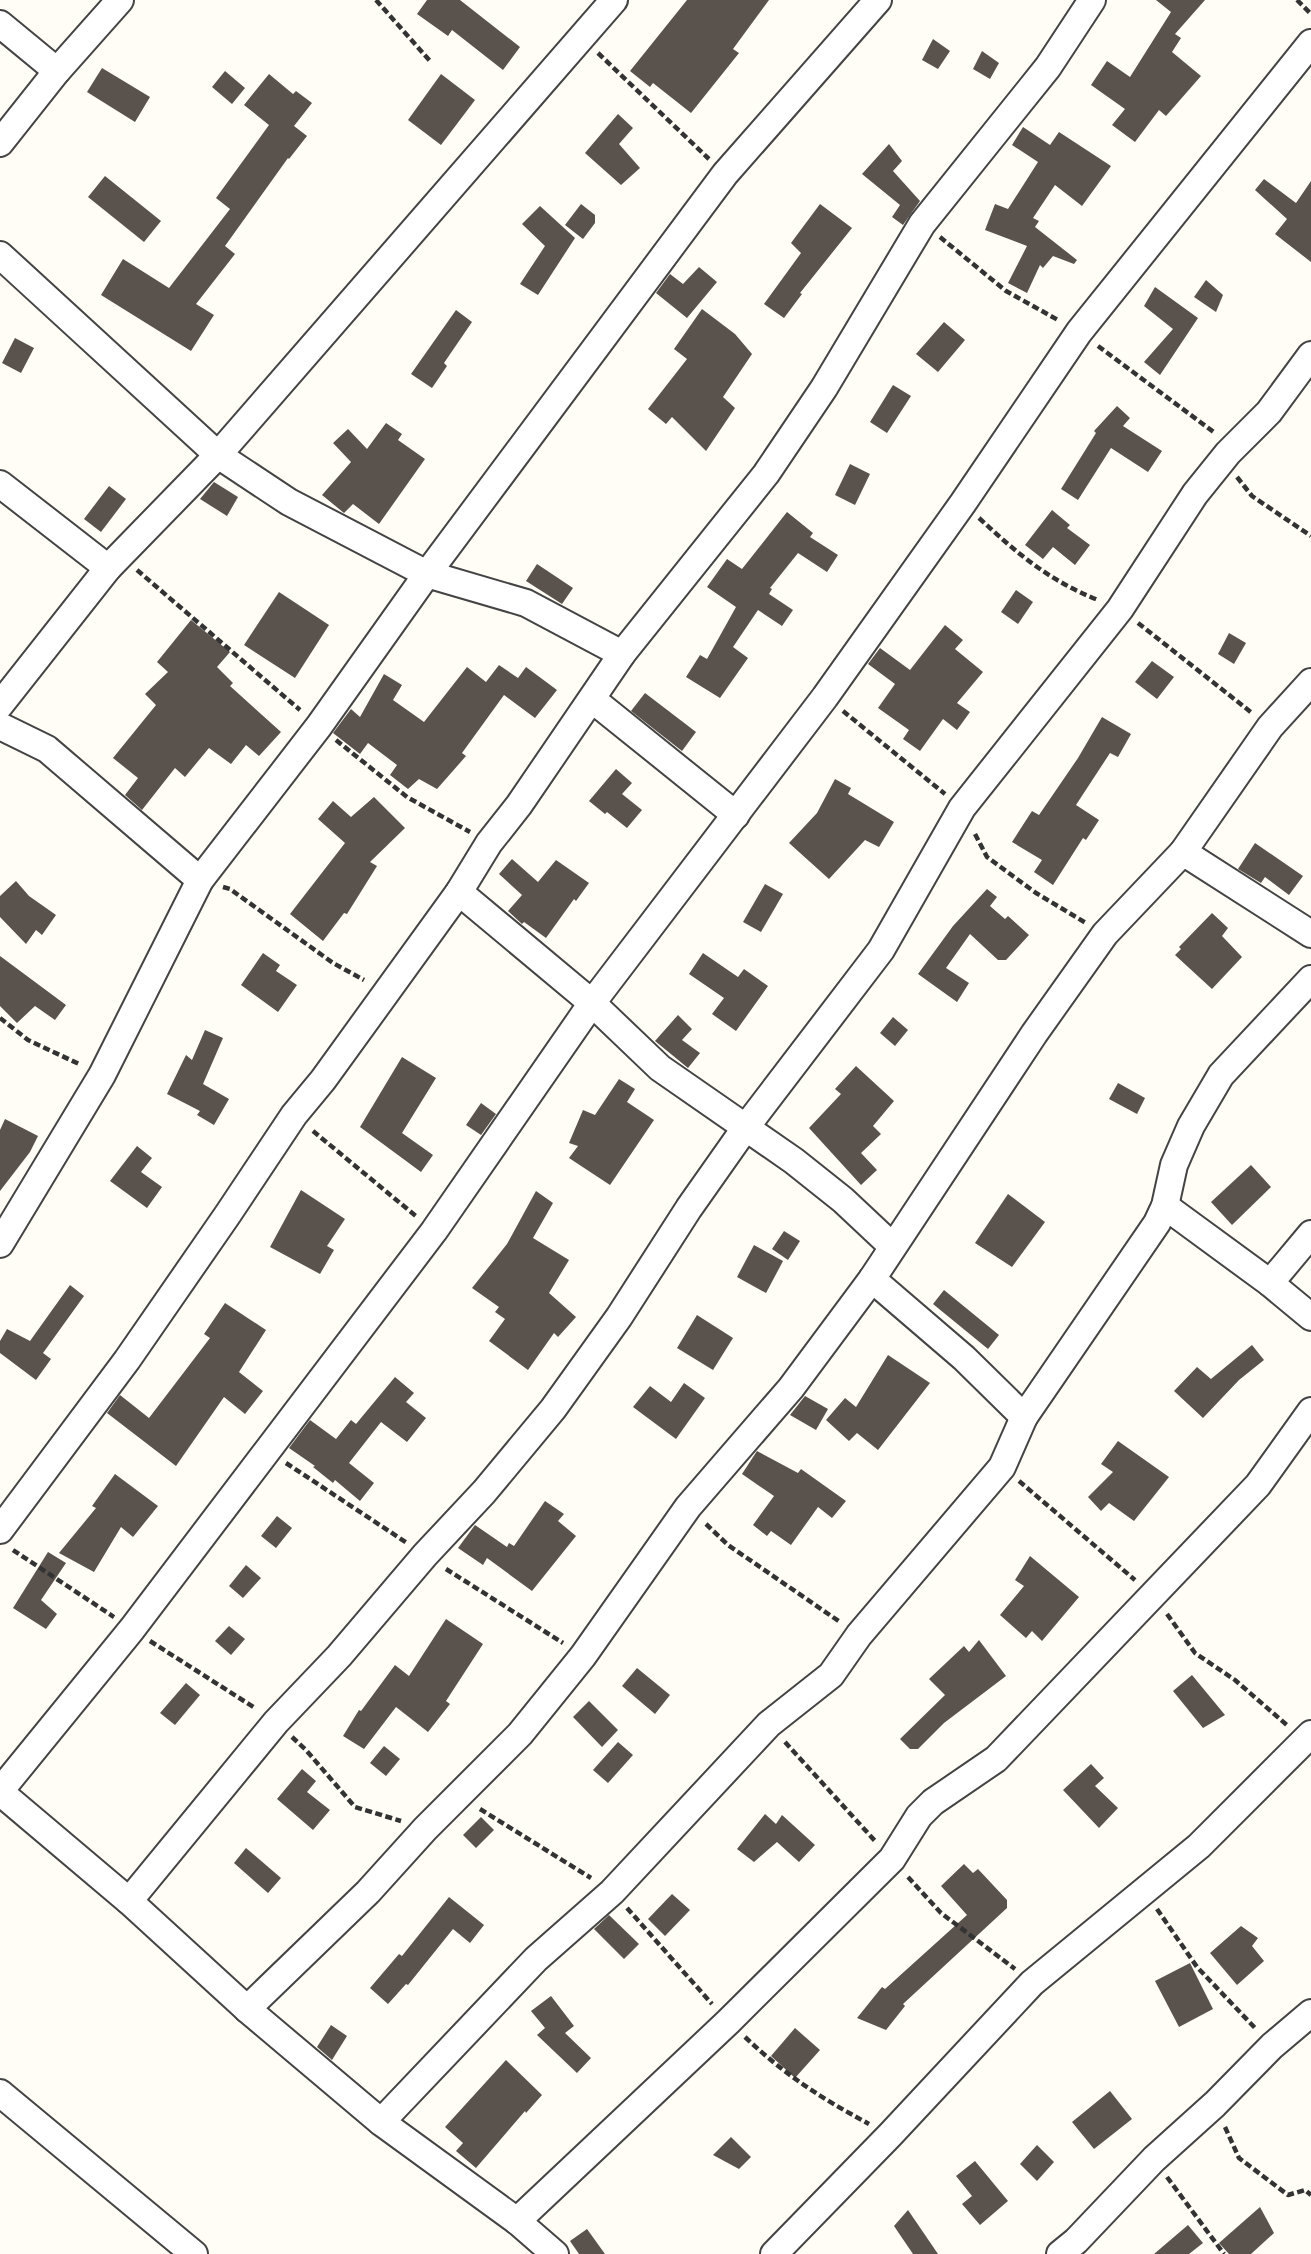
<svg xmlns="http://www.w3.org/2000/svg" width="1311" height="2254" viewBox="0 0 1311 2254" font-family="Literata,serif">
  <rect width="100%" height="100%" fill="#fffdf5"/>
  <g fill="#5a524d">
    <polygon points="427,0 460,0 520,47 503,70 452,30 448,36 417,14"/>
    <polygon points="687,0 769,0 733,49 739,53 691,113 653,83 650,87 630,71"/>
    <polygon points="1156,0 1205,0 1175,34 1181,38 1172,52 1201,76 1166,116 1159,110 1135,142 1112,125 1125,109 1091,85 1107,61 1130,77 1171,12"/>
    <polygon points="933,39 950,51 938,69 922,60"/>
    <polygon points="982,51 999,63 990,79 973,69"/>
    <polygon points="102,68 150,97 135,122 87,92"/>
    <polygon points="225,71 245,88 232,104 212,87"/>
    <polygon points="269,74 293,94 296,91 312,103 294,126 307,136 289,159 288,158 225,246 235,254 196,304 214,315 191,351 101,295 123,259 169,288 230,209 216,198 269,125 244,105"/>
    <polygon points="441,74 475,100 441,145 408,120"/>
    <polygon points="618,114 633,128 619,144 640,168 621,185 585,153"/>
    <polygon points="1023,127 1050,145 1059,132 1111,166 1082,206 1055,185 1033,218 1039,221 1035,227 1077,260 1074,264 1053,256 1043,268 1040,265 1027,293 1008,283 1027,246 985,230 995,204 1008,209 1038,162 1012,145"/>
    <polygon points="889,144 902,161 893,171 920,201 903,225 892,217 900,205 862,174"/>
    <polygon points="105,176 161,221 144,242 88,197"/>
    <polygon points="1264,179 1296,203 1311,181 1311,262 1275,234 1287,219 1255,190"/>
    <polygon points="581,204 595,215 595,223 583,239 565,225"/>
    <polygon points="820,204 852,228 800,293 802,294 784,318 764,304 801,253 791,243"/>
    <polygon points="540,206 575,238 538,295 520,284 545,246 522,224"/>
    <polygon points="699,267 717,282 687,318 656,293 670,274 683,284"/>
    <polygon points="1206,280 1223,295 1216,312 1194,297"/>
    <polygon points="1155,287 1198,318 1160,375 1144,362 1173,329 1144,306"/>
    <polygon points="702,309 735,334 752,354 723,397 735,408 706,451 672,417 666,424 648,409 687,359 674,349"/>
    <polygon points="456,310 472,322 444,363 447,366 432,388 411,374"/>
    <polygon points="944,322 965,340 938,372 916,354"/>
    <polygon points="15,338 34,348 21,373 2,363"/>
    <polygon points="893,385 911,396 887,433 870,422"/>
    <polygon points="1117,406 1130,418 1123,426 1162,451 1148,472 1111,448 1078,500 1061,489 1096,433 1094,431"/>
    <polygon points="386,423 402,434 398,440 425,459 379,524 353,504 344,513 322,495 351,462 333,443 348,429 367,449"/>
    <polygon points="850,464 870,474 855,505 835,495"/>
    <polygon points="214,482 238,497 227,516 200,499"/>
    <polygon points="109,486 126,499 101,532 84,519"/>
    <polygon points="1052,510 1070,525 1067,528 1090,545 1075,565 1053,547 1043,559 1025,545"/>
    <polygon points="787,512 813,533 810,537 838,555 827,572 798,553 770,588 772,589 769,594 793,610 782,626 758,610 733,647 748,658 720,698 686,677 700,655 707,659 736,607 707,587 727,559 742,569"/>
    <polygon points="537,564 573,588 562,604 526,581"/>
    <polygon points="1016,590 1033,602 1018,624 1001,612"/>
    <polygon points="279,592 329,625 295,678 244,645"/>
    <polygon points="191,620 230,652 217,667 233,683 230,686 281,732 259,756 246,745 231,764 209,748 185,777 175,768 142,810 125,795 138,778 113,758 156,705 145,694 168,672 157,662"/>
    <polygon points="945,625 963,640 955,649 983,672 957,703 970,712 957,730 943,719 920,751 903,739 909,730 878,708 895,684 868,664 880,648 910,670"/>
    <polygon points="1229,633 1246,643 1234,664 1218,654"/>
    <polygon points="1152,661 1174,677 1157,699 1135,682"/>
    <polygon points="499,665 518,678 526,667 557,690 535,718 504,695 462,753 466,756 437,789 419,779 408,789 390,775 397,765 368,743 360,754 333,733 351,709 360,717 384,674 402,685 393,700 424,722 467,667 486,682"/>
    <polygon points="645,693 696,732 682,751 631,711"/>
    <polygon points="1102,717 1131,734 1118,757 1110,753 1076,805 1099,820 1086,840 1083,838 1053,885 1034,872 1042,860 1012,842 1032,811 1039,815 1078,758"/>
    <polygon points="616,769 632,783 622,794 642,810 627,828 607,812 605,814 589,801"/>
    <polygon points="835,779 851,788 848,794 894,822 879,847 865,840 829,879 789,843 817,813"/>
    <polygon points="374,797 405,828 370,862 377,866 347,914 344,913 323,941 290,914 345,843 318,819 333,801 351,817"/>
    <polygon points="1255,843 1303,876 1289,895 1265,877 1261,883 1238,869"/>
    <polygon points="512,859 538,882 556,860 589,883 576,901 574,899 546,938 524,922 522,924 508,911 522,895 499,874"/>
    <polygon points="16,881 29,896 56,915 42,935 36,930 26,944 0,917 0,896"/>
    <polygon points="765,884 783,894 761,932 743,922"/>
    <polygon points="987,889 997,897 990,906 1005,919 1008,916 1029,935 1006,960 998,960 970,934 946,968 969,983 957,1002 918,974 953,926"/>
    <polygon points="1212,913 1228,928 1222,936 1242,957 1212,989 1175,955 1181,949 1179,947"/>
    <polygon points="263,953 280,965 276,971 297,985 278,1012 241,985"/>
    <polygon points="703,953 738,977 744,969 768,986 736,1031 712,1014 724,998 689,974"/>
    <polygon points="0,956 66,1005 55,1020 35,1006 17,1023 0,1006"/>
    <polygon points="678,1015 692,1029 682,1040 700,1053 688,1068 655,1041"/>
    <polygon points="893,1017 908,1030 895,1046 880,1033"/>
    <polygon points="205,1030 223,1038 203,1084 229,1099 214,1125 197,1115 200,1111 167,1094 186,1055 192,1060"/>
    <polygon points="402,1057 436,1078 402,1133 433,1155 421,1172 360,1127"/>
    <polygon points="856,1066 894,1101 873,1126 881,1134 861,1153 877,1170 861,1185 809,1128 841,1094 835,1089"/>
    <polygon points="619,1079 635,1089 627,1102 654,1120 610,1185 569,1158 578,1146 569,1143 583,1110 595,1115"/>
    <polygon points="1118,1083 1145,1098 1137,1114 1109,1099"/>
    <polygon points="481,1103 496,1114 481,1135 466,1125"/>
    <polygon points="5,1119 38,1136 30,1152 0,1191 0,1130"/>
    <polygon points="137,1146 152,1158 141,1172 162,1187 147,1208 110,1181"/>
    <polygon points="1251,1165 1271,1187 1232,1225 1211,1202"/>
    <polygon points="301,1190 345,1219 327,1246 334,1250 320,1274 270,1247"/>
    <polygon points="536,1191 553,1203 533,1238 569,1260 549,1293 576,1317 558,1337 554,1333 528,1370 489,1341 505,1319 495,1312 499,1307 472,1288 507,1244"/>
    <polygon points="1008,1194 1045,1222 1012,1267 975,1243"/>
    <polygon points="784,1231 800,1241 788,1260 772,1249"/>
    <polygon points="754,1245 783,1261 766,1293 737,1277"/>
    <polygon points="70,1285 84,1296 43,1353 51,1359 36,1380 0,1353 0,1341 7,1329 30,1341"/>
    <polygon points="944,1290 999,1335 988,1349 933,1304"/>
    <polygon points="225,1303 266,1330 239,1372 263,1391 245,1414 224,1397 176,1466 107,1413 120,1395 149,1418 210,1338 204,1334"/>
    <polygon points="697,1315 733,1338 713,1370 677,1348"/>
    <polygon points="1252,1345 1264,1360 1239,1380 1203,1418 1174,1391 1197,1367 1211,1379"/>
    <polygon points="888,1355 930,1383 878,1450 857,1433 849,1441 826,1420 845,1398 856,1407"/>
    <polygon points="395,1377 414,1393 406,1402 426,1418 407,1442 381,1422 349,1463 374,1483 360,1501 335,1480 333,1483 313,1467 315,1466 289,1448 310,1420 336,1439 351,1420 356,1424"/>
    <polygon points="684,1383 705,1398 676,1439 633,1407 650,1386 671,1402"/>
    <polygon points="805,1396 828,1409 816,1430 790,1415"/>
    <polygon points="1118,1441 1169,1477 1134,1521 1109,1503 1101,1511 1088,1497 1113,1472 1101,1464"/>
    <polygon points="757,1451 798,1473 801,1469 846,1501 832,1518 818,1507 791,1545 771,1531 767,1536 753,1525 774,1496 742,1474"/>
    <polygon points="115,1474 158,1506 133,1537 121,1527 94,1572 59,1553 96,1508 92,1506"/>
    <polygon points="545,1501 564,1514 558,1521 576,1536 532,1591 487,1558 483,1565 458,1548 475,1525 507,1547 509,1543 514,1546"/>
    <polygon points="277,1516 292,1528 276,1548 261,1536"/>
    <polygon points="48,1552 66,1563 41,1600 57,1614 46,1629 13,1608"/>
    <polygon points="1030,1556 1079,1597 1042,1641 1032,1631 1026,1638 1000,1615 1024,1586 1015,1580"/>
    <polygon points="246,1565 261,1578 243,1598 229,1586"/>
    <polygon points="446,1619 483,1644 446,1701 450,1704 428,1732 396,1707 364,1749 343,1736 359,1710 361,1711 395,1665 409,1676"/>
    <polygon points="229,1626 245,1639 231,1655 215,1641"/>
    <polygon points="979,1640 1006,1676 944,1723 918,1749 910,1749 900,1739 945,1695 929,1679 964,1646 969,1652"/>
    <polygon points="637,1668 670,1695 655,1714 622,1686"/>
    <polygon points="1192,1675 1225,1715 1203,1728 1173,1691"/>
    <polygon points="186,1683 200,1695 175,1725 160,1713"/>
    <polygon points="589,1701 618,1730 602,1747 573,1717"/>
    <polygon points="618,1742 633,1755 608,1783 593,1770"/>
    <polygon points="384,1746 400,1759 386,1776 370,1763"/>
    <polygon points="1091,1764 1104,1778 1095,1786 1118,1808 1099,1828 1063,1790"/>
    <polygon points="302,1769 316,1781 307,1792 330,1810 313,1830 277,1799"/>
    <polygon points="765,1814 776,1824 782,1815 815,1845 799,1862 777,1842 754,1862 737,1849"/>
    <polygon points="481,1817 494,1830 476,1848 463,1835"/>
    <polygon points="246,1848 281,1878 268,1893 234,1863"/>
    <polygon points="964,1864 973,1873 978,1869 1007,1900 1007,1908 903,2004 905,2006 886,2030 857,2018 882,1987 885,1989 967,1915 941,1886"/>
    <polygon points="672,1894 690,1910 665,1936 648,1919"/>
    <polygon points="449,1897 484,1925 470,1943 453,1929 408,1985 406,1984 388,2004 370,1988 399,1954 402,1956"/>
    <polygon points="609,1915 639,1944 624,1959 594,1929"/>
    <polygon points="1241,1926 1258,1938 1252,1946 1264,1961 1237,1985 1210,1953"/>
    <polygon points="1190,1963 1213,2009 1179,2027 1155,1981"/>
    <polygon points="551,1996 574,2026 565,2033 591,2058 577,2073 537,2035 545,2028 531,2011"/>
    <polygon points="331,2025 347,2036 332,2060 317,2047"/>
    <polygon points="795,2028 820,2050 795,2078 771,2056"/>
    <polygon points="506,2060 542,2095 526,2113 525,2111 476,2168 456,2151 463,2143 445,2127"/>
    <polygon points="1110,2091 1132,2119 1094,2149 1072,2122"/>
    <polygon points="731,2137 751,2157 739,2169 713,2155"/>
    <polygon points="1037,2145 1054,2162 1037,2181 1020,2164"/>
    <polygon points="975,2161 1008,2201 980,2225 962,2204 972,2196 956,2176"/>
    <polygon points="1260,2207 1274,2233 1251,2254 1229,2254 1219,2243"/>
    <polygon points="908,2210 938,2254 913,2254 894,2226"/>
    <polygon points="1188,2225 1203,2243 1189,2254 1154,2254"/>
    <polygon points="587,2229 605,2254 579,2254 570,2241"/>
  </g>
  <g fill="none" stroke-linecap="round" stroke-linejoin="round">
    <g stroke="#444" stroke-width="30">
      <g id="minor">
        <polyline points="0,24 57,71"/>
        <polyline points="0,143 57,71 120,0"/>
        <polyline points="0,255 218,455 289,502 427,574 526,603 622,654"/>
        <polyline points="0,484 108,568"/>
        <polyline points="593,700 736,815"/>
        <polyline points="0,705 108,568 218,455 614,0"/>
        <polyline points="0,726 47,749 200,880"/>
        <polyline points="1183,852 1311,934"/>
        <polyline points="459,892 592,1003 660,1068 794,1161 843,1200 892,1246"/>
        <polyline points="1165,1206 1270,1283 1311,1317"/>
        <polyline points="0,1244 102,1075 200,880 319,726 427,574 725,174 878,0"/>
        <polyline points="872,1279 964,1358 1024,1417"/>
        <polyline points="1270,1283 1311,1234"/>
        <polyline points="0,1530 127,1360 228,1214 294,1115 323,1080 459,892 489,843 519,805 622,654 766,474 824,388 922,224 1048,67 1092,0"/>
        <polyline points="0,1791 132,1629 434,1231 592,1003 825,697 963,503 1079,332 1311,43"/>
        <polyline points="0,1792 129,1901 247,2009 381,2122 517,2221 555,2254"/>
        <polyline points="129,1901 276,1722 339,1656 425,1555 484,1492 553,1409 619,1317 689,1208 746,1127 881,950 962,808 1120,609 1195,494 1228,453 1269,412 1311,355"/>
        <polyline points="247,2009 368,1892 425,1829 520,1734 583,1656 688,1507 791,1388 872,1279 1034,1034 1105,934 1183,852 1270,727 1311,682"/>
        <polyline points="0,2093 194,2254"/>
        <polyline points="381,2122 536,1959 612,1892 769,1724 831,1675 859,1635 1002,1467 1024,1417 1157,1223 1165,1206 1174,1165 1191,1126 1221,1075 1311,979"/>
        <polyline points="517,2221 728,2022 892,1859 919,1816 933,1802 996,1759 1258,1485 1311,1411"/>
        <polyline points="774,2254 890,2135 1032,1983 1199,1846 1311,1734"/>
        <polyline points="1060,2254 1076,2241 1154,2159 1215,2104 1272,2046 1311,2013"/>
      </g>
    </g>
    <g stroke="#333" stroke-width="4.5" stroke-dasharray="7 3.5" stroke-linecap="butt">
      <polyline points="376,0 430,61"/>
      <polyline points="1297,0 1311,14"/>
      <polyline points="598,53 709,159"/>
      <polyline points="940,237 1006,291 1058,320"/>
      <polyline points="1098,346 1215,433"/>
      <polyline points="1237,477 1252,496 1311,536"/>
      <path d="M979 518C1018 554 1048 580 1098 600"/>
      <polyline points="137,570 300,710"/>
      <polyline points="1138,623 1252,713"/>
      <polyline points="843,711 945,794"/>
      <polyline points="336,740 407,797 470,832"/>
      <polyline points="975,834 987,857 1036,893 1086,923"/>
      <polyline points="223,887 230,889 333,963 364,980"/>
      <polyline points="0,1018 28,1040 79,1064"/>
      <polyline points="313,1131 417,1217"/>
      <polyline points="286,1463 407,1543"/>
      <polyline points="1019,1481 1135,1580"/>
      <polyline points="706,1524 728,1545 840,1622"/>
      <polyline points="13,1550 114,1617"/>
      <polyline points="446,1569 563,1643"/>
      <polyline points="1167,1614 1195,1653 1235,1680 1288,1726"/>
      <polyline points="150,1641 255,1708"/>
      <polyline points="292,1737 306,1750 355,1807 401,1821"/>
      <polyline points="785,1742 876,1842"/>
      <polyline points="480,1809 591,1878"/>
      <polyline points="908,1877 941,1913 1015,1969"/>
      <polyline points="627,1908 712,2004"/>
      <polyline points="1157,1909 1197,1967 1256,2029"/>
      <path d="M745 2037C785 2075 821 2098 869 2124"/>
      <polyline points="1225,2127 1239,2158 1288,2195 1305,2190 1311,2195"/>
      <polyline points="1167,2177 1224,2254"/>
    </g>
    <use href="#minor" stroke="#fff" stroke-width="26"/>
  </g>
</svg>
